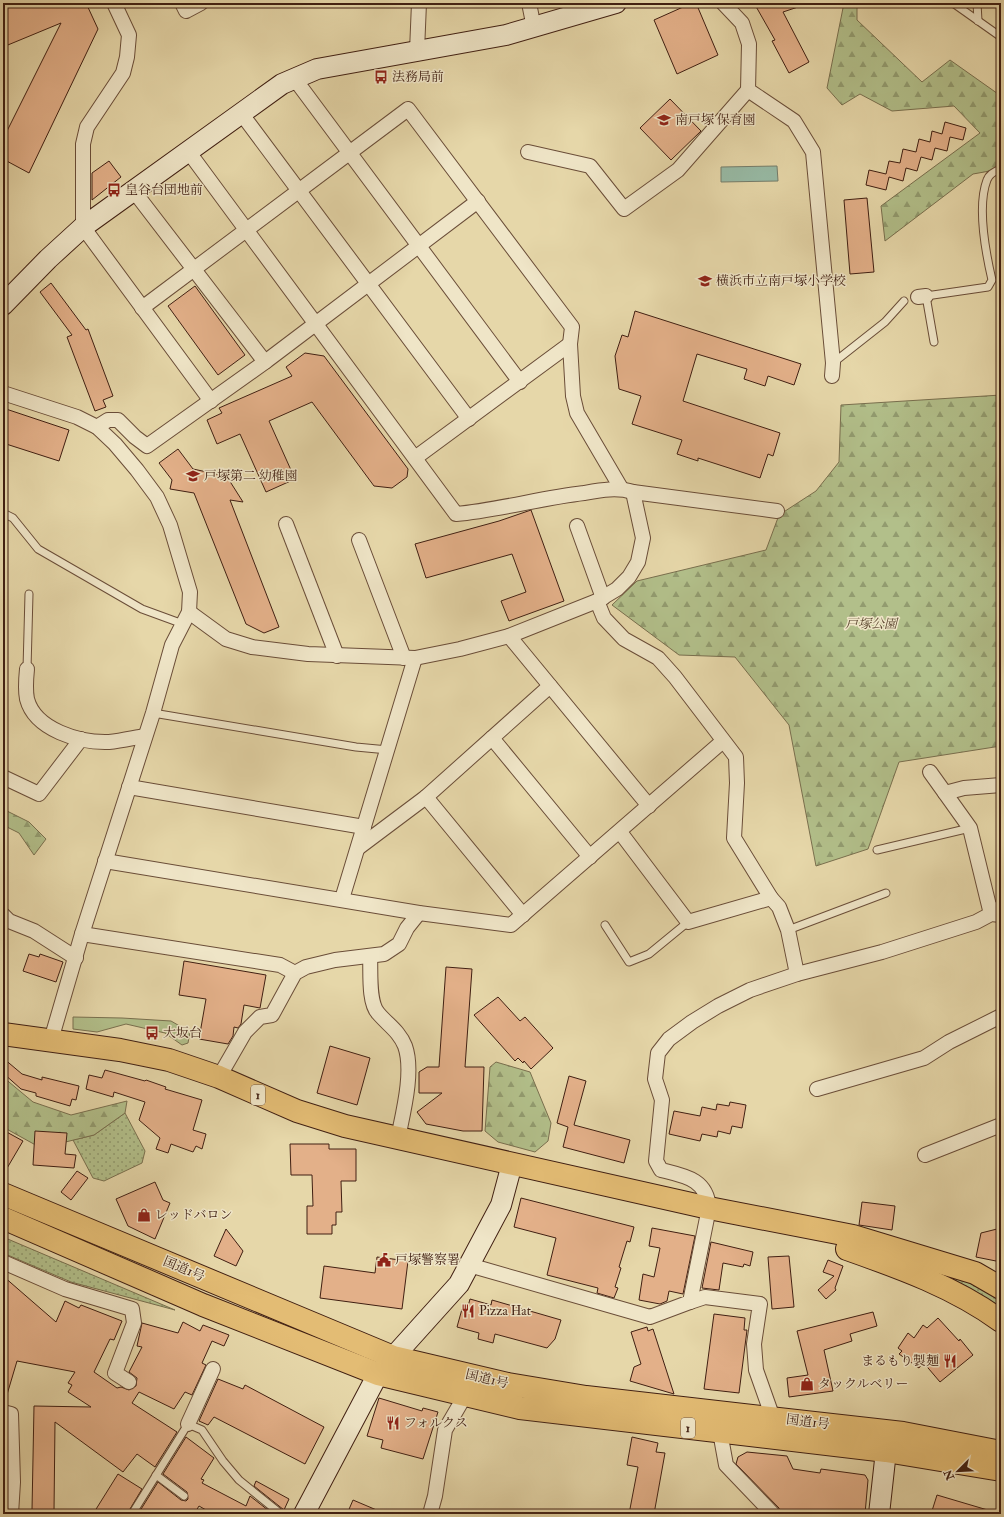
<svg xmlns="http://www.w3.org/2000/svg" width="1004" height="1517" viewBox="0 0 1004 1517" font-family="'IM FELL Double Pica','Noto Serif JP',serif">
  <defs>
    <pattern id="grass-dots" width="8" height="8" patternUnits="userSpaceOnUse"><rect width="8" height="8" fill="#b2bf8a"/><path d="M2 2h.1M6 6h.1" fill="none" stroke="#929b6f" stroke-width="1.8" stroke-linecap="round"/></pattern>
    <pattern id="forest-firs" width="22" height="20" patternUnits="userSpaceOnUse"><rect width="22" height="20" fill="#b2bf8a"/><path d="M5 1l3.5 6h-7zM16 11l3.5 6h-7z" fill="#929b6f"/></pattern>
  </defs>
  <rect width="100%" height="100%" fill="#e6d7a9"/>
  <filter id="stains"><feTurbulence type="fractalNoise" baseFrequency=".005" numOctaves="4"/><feColorMatrix values="0 0 0 0 .2 0 0 0 0 .09 0 0 0 0 .02 0 0 0 .5 -.17"/></filter>
  <radialGradient id="worn" r=".72"><stop offset=".6" stop-color="#630" stop-opacity="0"/><stop offset="1" stop-color="#630" stop-opacity=".3"/></radialGradient>
  <g fill="url(#grass-dots)" stroke="#796f4e">
    <polygon points="125,1113 145,1151 142,1163 104,1181 93,1178 73,1140 94,1135"/>
    <polygon points="3,1237 175,1310 71,1282 3,1253"/>
    <path d="M928 1270C955 1276 978 1285 1001 1300V1311Z"/>
  </g>
  <g fill="url(#forest-firs)" stroke="#796f4e">
    <polygon points="844,3 857,3 857,20 922,82 950,60 1001,96 1001,169 973,174 885,241 881,206 980,133 954,106 892,111 860,94 842,105 827,88"/>
    <polygon points="1001,395 1001,746 899,762 868,849 816,866 789,725 735,657 679,655 612,605 637,581 766,550 779,515 816,491 839,462 841,405"/>
    <polygon points="3,809 29,822 46,839 34,855 19,833 3,825"/>
    <polygon points="496,1062 530,1072 551,1123 548,1141 535,1152 498,1142 485,1131 490,1067"/>
    <polygon points="3,1077 33,1102 71,1115 127,1101 125,1113 94,1135 41,1148 3,1127"/>
  </g>
  <polygon fill="#b2bf8a" stroke="#796f4e" points="73,1017 122,1018 171,1021 190,1032 188,1043 182,1045 165,1033 126,1024 97,1032 73,1029"/>
  <polygon fill="#97baa5" stroke="#747c6a" points="777,166 778,181 721,182 721,167"/>
  <g fill="#e3b089" stroke="#401f12">
    <polygon points="3,3 86,3 98,29 29,173 3,159 3,139 61,23 3,47"/>
    <polygon points="692,3 696,3 718,55 677,74 654,20"/>
    <polygon points="754,3 803,3 804,5 783,12 809,62 789,73 772,41 775,40"/>
    <polygon points="670,99 701,131 671,160 640,128"/>
    <polygon points="945,122 966,128 963,140 950,137 947,151 935,148 932,160 921,157 917,171 906,168 903,181 889,177 886,190 866,185 869,170 886,174 889,161 900,163 903,149 916,152 919,139 930,142 932,131 942,134"/>
    <polygon points="109,161 121,177 92,200 92,173"/>
    <polygon points="867,198 874,272 850,274 844,200"/>
    <polygon points="51,283 86,330 88,329 113,396 103,400 106,407 95,411 67,337 72,335 40,292"/>
    <polygon points="195,286 245,355 218,375 168,306"/>
    <polygon points="635,311 801,364 794,385 768,376 765,386 744,379 747,369 697,354 683,401 780,433 773,456 768,454 760,478 698,458 698,461 677,454 682,440 632,424 641,396 619,389 615,356 622,335 628,337"/>
    <polygon points="305,353 324,356 408,469 407,477 392,488 374,486 312,402 269,421 295,479 266,492 240,434 217,444 207,420 222,413 219,408 292,376 286,367"/>
    <polygon points="3,408 69,430 59,461 3,443"/>
    <polygon points="178,449 193,469 221,475 224,472 243,502 230,500 279,627 264,633 246,624 194,493 170,489 172,480 159,463"/>
    <polygon points="531,510 564,601 509,621 501,601 526,592 512,554 426,578 415,544 499,521"/>
    <polygon points="29,954 39,957 40,954 63,962 56,982 23,971"/>
    <polygon points="184,961 266,975 260,1008 244,1005 241,1024 238,1028 234,1027 233,1036 228,1044 199,1039 206,999 179,995"/>
    <polygon points="446,967 472,969 465,1067 484,1067 482,1131 463,1131 426,1124 417,1112 442,1093 419,1093 419,1072 427,1067 439,1067"/>
    <polygon points="498,997 520,1021 525,1017 553,1048 531,1069 524,1061 523,1063 518,1058 515,1061 474,1015"/>
    <polygon points="330,1046 370,1058 357,1105 317,1093"/>
    <polygon points="3,1058 22,1074 42,1080 42,1077 79,1086 76,1100 72,1099 70,1106 36,1096 36,1093 21,1089 3,1073"/>
    <polygon points="105,1070 145,1081 146,1080 166,1087 165,1089 202,1100 193,1130 206,1134 202,1149 196,1146 193,1152 171,1144 168,1153 156,1149 160,1138 139,1120 145,1102 114,1092 113,1097 86,1089 89,1075 102,1078"/>
    <polygon points="569,1076 586,1081 574,1125 630,1140 624,1163 563,1147 568,1127 557,1123"/>
    <polygon points="730,1102 746,1105 742,1128 732,1126 730,1134 718,1131 717,1137 702,1134 700,1141 669,1134 674,1111 700,1116 702,1107 716,1110 717,1104 729,1106"/>
    <polygon points="3,1130 23,1141 3,1175"/>
    <polygon points="35,1131 67,1133 65,1154 76,1155 74,1168 33,1165"/>
    <polygon points="290,1144 329,1144 329,1149 356,1149 356,1181 341,1181 342,1212 336,1212 336,1225 332,1225 332,1234 307,1234 307,1206 313,1206 312,1175 291,1175"/>
    <polygon points="77,1171 88,1178 71,1200 61,1192"/>
    <polygon points="155,1182 163,1200 170,1203 155,1239 128,1226 116,1199"/>
    <polygon points="521,1198 634,1227 630,1242 627,1241 619,1267 621,1268 615,1287 618,1288 614,1298 597,1293 598,1288 547,1275 556,1238 514,1227"/>
    <polygon points="862,1202 895,1206 892,1230 859,1225"/>
    <polygon points="652,1228 695,1236 683,1294 669,1291 667,1301 660,1304 639,1300 643,1274 654,1277 660,1248 649,1246"/>
    <polygon points="1001,1228 1001,1262 976,1257 981,1233"/>
    <polygon points="226,1229 243,1251 236,1266 214,1256"/>
    <polygon points="711,1242 753,1252 750,1266 744,1264 743,1267 723,1263 719,1290 702,1288"/>
    <polygon points="789,1256 794,1307 772,1309 768,1257"/>
    <polygon points="377,1257 408,1261 402,1309 320,1298 324,1266 375,1273"/>
    <polygon points="828,1260 843,1266 835,1288 836,1290 826,1299 818,1290 834,1276 823,1272"/>
    <polygon points="3,1276 56,1322 65,1301 79,1308 81,1305 122,1321 114,1340 110,1339 94,1372 117,1388 121,1387 129,1390 136,1386 137,1378 129,1372 142,1347 137,1346 142,1323 178,1333 183,1322 200,1331 203,1325 229,1335 224,1346 212,1341 202,1363 206,1365 192,1395 185,1392 174,1409 139,1392 132,1403 177,1432 155,1467 137,1454 123,1472 55,1422 54,1511 32,1510 34,1406 91,1407 68,1392 72,1385 68,1383 75,1372 17,1361 6,1398 3,1397"/>
    <polygon points="470,1299 491,1305 492,1300 561,1320 555,1339 547,1348 495,1334 493,1343 478,1339 479,1333 457,1327 462,1309 467,1310"/>
    <polygon points="873,1312 877,1326 850,1334 852,1341 824,1350 833,1391 789,1397 787,1378 808,1375 797,1331"/>
    <polygon points="714,1314 745,1318 744,1330 747,1330 739,1393 704,1389"/>
    <polygon points="938,1318 959,1341 960,1339 973,1355 940,1382 923,1362 919,1368 899,1354 902,1351 898,1348 908,1333 914,1338 923,1325 927,1328"/>
    <polygon points="647,1327 648,1331 653,1329 674,1394 630,1381 634,1367 641,1364 631,1332"/>
    <polygon points="218,1379 243,1389 245,1385 324,1427 305,1464 214,1417 208,1425 199,1421"/>
    <polygon points="379,1398 422,1411 423,1408 438,1412 423,1459 381,1448 383,1440 367,1436"/>
    <polygon points="186,1437 214,1458 201,1479 204,1480 202,1483 246,1506 250,1496 273,1514 213,1514 199,1506 194,1514 138,1514 158,1482 181,1500 186,1501 188,1499 187,1492 163,1474"/>
    <polygon points="632,1437 658,1443 656,1452 665,1453 654,1514 629,1514 638,1467 627,1465"/>
    <polygon points="747,1452 787,1456 793,1469 820,1473 821,1469 865,1475 868,1480 865,1514 815,1514 815,1511 792,1510 792,1514 781,1514 779,1508 736,1464 738,1457"/>
    <polygon points="118,1474 142,1489 127,1514 93,1514"/>
    <polygon points="256,1481 289,1499 284,1510 254,1486"/>
    <polygon points="937,1495 991,1511 991,1514 931,1514"/>
    <polygon points="353,1500 386,1514 347,1514"/>
  </g>
  <g fill="none" stroke-linecap="round" stroke-linejoin="round">
    <g stroke="#6a4d38" stroke-width="9">
      <g id="lane">
        <polyline points="953,3 1001,37"/>
        <polyline points="977,3 978,21"/>
        <path d="M934 342 926 296 988 287 992 280C986 254 977 206 987 180 989 174 995 171 1001 169"/>
        <polyline points="833,363 885,322 904,301"/>
        <polyline points="3,513 13,518 38,549 142,609 183,624"/>
        <polyline points="27,669 29,594"/>
        <polyline points="153,713 356,747 388,750"/>
        <polyline points="877,850 970,828"/>
        <polyline points="605,925 629,962 649,954 688,922"/>
        <polyline points="788,930 886,893"/>
        <polyline points="156,1475 184,1496"/>
        <polyline points="132,1514 188,1424 202,1430 223,1461 239,1480 281,1514"/>
      </g>
    </g>
    <g stroke="#6a4d38" stroke-width="16">
      <g id="street">
        <polyline points="114,3 129,35 127,57 123,73 87,127 83,144 83,227 211,401"/>
        <polyline points="182,3 186,11 201,3"/>
        <polyline points="529,3 534,28"/>
        <polyline points="723,3 742,23 749,44 748,90 794,121 813,152 833,363 832,376"/>
        <polyline points="417,51 419,3"/>
        <polyline points="294,78 520,382"/>
        <polyline points="241,113 469,419"/>
        <path d="M188 151 456 514C499 510 541 498 584 493 601 490 617 487 633 492L777 511"/>
        <polyline points="528,152 590,166 624,209 678,170 748,90"/>
        <polyline points="133,190 265,362"/>
        <polyline points="918,297 926,296"/>
        <polyline points="142,308 408,109 572,327 570,344 573,396 577,413 621,488"/>
        <polyline points="3,393 77,417 97,427 115,444 137,470 157,497 170,525 190,592 189,612 172,645 153,713 82,934 51,1040"/>
        <polyline points="97,427 108,420 118,420 135,437 147,446 265,362 478,201"/>
        <polyline points="415,458 570,344"/>
        <polyline points="286,524 337,656"/>
        <polyline points="577,526 603,598"/>
        <polyline points="359,540 404,658"/>
        <polyline points="597,601 604,618 624,639 658,658 675,677 736,757 737,783 734,838 771,898 779,907 788,930 797,974"/>
        <polyline points="189,612 226,639 252,647 308,654 415,658 460,649 509,636 597,601 617,589 629,577 638,562 643,538 633,492"/>
        <polyline points="509,636 649,806"/>
        <path d="M27 669C26 679 25 689 27 699 35 730 80 743 109 742 121 741 133 738 145 736"/>
        <polyline points="492,738 590,857"/>
        <polyline points="930,772 945,793"/>
        <polyline points="3,777 39,794 81,739"/>
        <polyline points="129,787 364,827"/>
        <polyline points="426,797 523,915"/>
        <polyline points="620,832 688,922 771,898"/>
        <polyline points="358,848 426,797 550,686"/>
        <polyline points="105,861 419,913 511,925 723,741"/>
        <polyline points="342,899 415,658"/>
        <polyline points="998,909 991,914 970,828 945,793 964,788 1001,785"/>
        <polyline points="3,915 9,921 34,931 76,958"/>
        <polyline points="82,934 280,965 295,973"/>
        <path d="M370 956C371 971 368 1002 378 1013 388 1025 399 1031 405 1046 414 1071 403 1113 398 1138"/>
        <polyline points="219,1077 245,1032 260,1017 272,1015 295,973 306,967 335,960 384,954 399,944 407,928 419,913"/>
        <polyline points="817,1089 924,1058 949,1042 1001,1016"/>
        <polyline points="925,1155 1001,1125"/>
        <polyline points="3,1262 65,1289 132,1309 134,1323 115,1373 129,1382"/>
        <path d="M469 1265 650 1317 690 1302 709 1208C707 1179 685 1176 661 1170L656 1161 662 1100 655 1079 658 1053 669 1039 692 1022 718 1006 750 990 797 974 882 952 976 922 991 914 1001 915"/>
        <polyline points="690,1302 705,1297 760,1304 754,1344 756,1370 773,1418"/>
        <polyline points="3,1412 11,1414 13,1482 11,1514"/>
        <polyline points="188,1424 213,1369"/>
        <polyline points="720,1432 726,1465 773,1514"/>
        <polyline points="430,1514 435,1496 445,1430 466,1394"/>
      </g>
    </g>
    <g stroke="#401f12" stroke-width="22">
      <g id="secondary">
        <polyline points="3,305 48,259 83,227 282,84 317,69 506,35 616,3"/>
        <polyline points="304,1514 378,1374 459,1284 501,1205 512,1164"/>
        <polyline points="879,1514 886,1451"/>
      </g>
    </g>
    <g stroke="#401f12" stroke-width="24">
      <g id="highway">
        <polyline points="3,1034 120,1050 169,1060 219,1077 297,1111 345,1126 709,1208 853,1236 975,1273 1001,1288"/>
        <polyline points="3,1194 393,1357 508,1384 586,1397 903,1433 1001,1452"/>
        <polyline points="3,1218 203,1305 378,1374 520,1408 886,1451 1001,1470"/>
        <path d="M847 1249C901 1268 954 1287 1001 1321"/>
      </g>
    </g>
    <use href="#lane" stroke="#efe5c7" stroke-width="7"/>
    <use href="#street" stroke="#efe5c7" stroke-width="14"/>
    <use href="#secondary" stroke="#efe5c7" stroke-width="20"/>
    <use href="#highway" stroke="#e3bc74" stroke-width="22"/>
  </g>
  <defs>
    <g id="bus-bare" transform="scale(1.08)"><path d="M-5-6H5V4H4V6H2V4H-2V6H-4V4H-5ZM-3.5-4V0h7V-4ZM-3.5 1.2v1.5H-2V1.2ZM2 1.2v1.5H3.5V1.2Z" fill="#8f2418" stroke="#efe5c7" stroke-width="2.5" paint-order="stroke"/></g>
    <g id="school-bare" transform="scale(1.08)"><path d="M0-5L7-2L0 1L-7-2ZM-4 1L0 2.5L4 1V4Q0 6-4 4Z" fill="#8f2418" stroke="#efe5c7" stroke-width="2.5" paint-order="stroke"/></g>
    <g id="shop-bare" transform="scale(1.08)"><path d="M-5-2.5h2.3a2.7 3.5 0 0 1 5.4 0H5L5.5 6h-11ZM-1.5-2.5h3a1.5 2.3 0 0 0-3 0Z" fill="#8f2418" stroke="#efe5c7" stroke-width="2.5" paint-order="stroke"/></g>
    <g id="civic-bare" transform="scale(1.08)"><path d="M-.6-6.5H3V-4.5H.6V-3L4-1V1h2V6H-6V1h2V-1L-.6-3ZM-1.2 2.5V6h2.4V2.5Z" fill="#8f2418" stroke="#efe5c7" stroke-width="2.5" paint-order="stroke"/></g>
    <g id="restaurant-bare" transform="scale(1.08)"><path d="M-5-6h1v4h1v-4h1v4h1v-4h1v5L-1.5 .5V6h-2V.5L-5-1ZM5-6V6H3V1.5H1.5Q1.5-4 5-6Z" fill="#8f2418" stroke="#efe5c7" stroke-width="2.5" paint-order="stroke"/></g>
  </defs>
  <g fill-rule="evenodd">
    <use href="#bus-bare" x="381" y="77"/>
    <use href="#school-bare" x="664" y="120"/>
    <use href="#bus-bare" x="114" y="190"/>
    <use href="#school-bare" x="705" y="281"/>
    <use href="#school-bare" x="193" y="476"/>
    <use href="#bus-bare" x="152" y="1033"/>
    <use href="#shop-bare" x="144" y="1215"/>
    <use href="#civic-bare" x="384" y="1260"/>
    <use href="#restaurant-bare" x="468" y="1311"/>
    <use href="#restaurant-bare" x="950" y="1361"/>
    <use href="#shop-bare" x="807" y="1384"/>
    <use href="#restaurant-bare" x="393" y="1423"/>
  </g>
  <g text-anchor="middle" dominant-baseline="central" stroke-width="3" stroke-linejoin="round" paint-order="stroke">
    <g fill="#efe5c7" stroke="#745a48" stroke-width="1">
      <rect x="251" y="1085" width="14" height="20" rx="3"/>
      <rect x="681" y="1418" width="14" height="20" rx="3"/>
    </g>
    <g font-size="12" font-weight="bold" fill="#401f12">
      <text x="258" y="1095">1</text>
      <text x="688" y="1428">1</text>
    </g>
    <g font-size="13" fill="#401f12" stroke="#efe5c7" text-anchor="start">
      <text x="392" y="77">法務局前</text>
      <text x="675" y="120">南戸塚 保育園</text>
      <text x="125" y="190">皇谷台団地前</text>
      <text x="716" y="281">横浜市立南戸塚小学校</text>
      <text x="204" y="476">戸塚第二 幼稚園</text>
      <text x="163" y="1033">大坂台</text>
      <text x="155" y="1215">レッドバロン</text>
      <text x="395" y="1260">戸塚警察署</text>
      <text x="479" y="1311">Pizza Hat</text>
      <text x="939" y="1361" text-anchor="end">まるもり製麺</text>
      <text x="818" y="1384">タックルベリー</text>
      <text x="404" y="1423">フォルクス</text>
    </g>
    <g font-size="13" font-style="italic" fill="#5c4730" stroke="#efe5c7">
      <text x="871" y="624">戸塚公園</text>
    </g>
    <g font-size="13" fill="#401f12" stroke="#efe5c7">
      <text transform="translate(184 1269) rotate(23)">国道1号</text>
      <text transform="translate(487 1379) rotate(13)">国道1号</text>
      <text transform="translate(808 1422) rotate(7)">国道1号</text>
    </g>
  </g>
  <rect width="1004" height="1517" fill="none" stroke="#e6d7a9" stroke-width="16"/>
  <rect x="4" y="4" width="996" height="1509" fill="none" stroke="#401f12" stroke-width="2"/>
  <rect x="8" y="8" width="988" height="1501" fill="none" stroke="#401f12"/>
  <g transform="translate(958 1471) rotate(246)" stroke="#efe5c7" stroke-width="3" paint-order="stroke">
  <path d="M0-3L7 15L0 10L-7 15Z" fill="#401f12"/>
  <text y="-6" font-size="11" font-weight="bold" text-anchor="middle" fill="#401f12">N</text>
  </g>
  <rect width="100%" height="100%" filter="url(#stains)"/>
  <rect width="100%" height="100%" fill="url(#worn)"/>
</svg>
